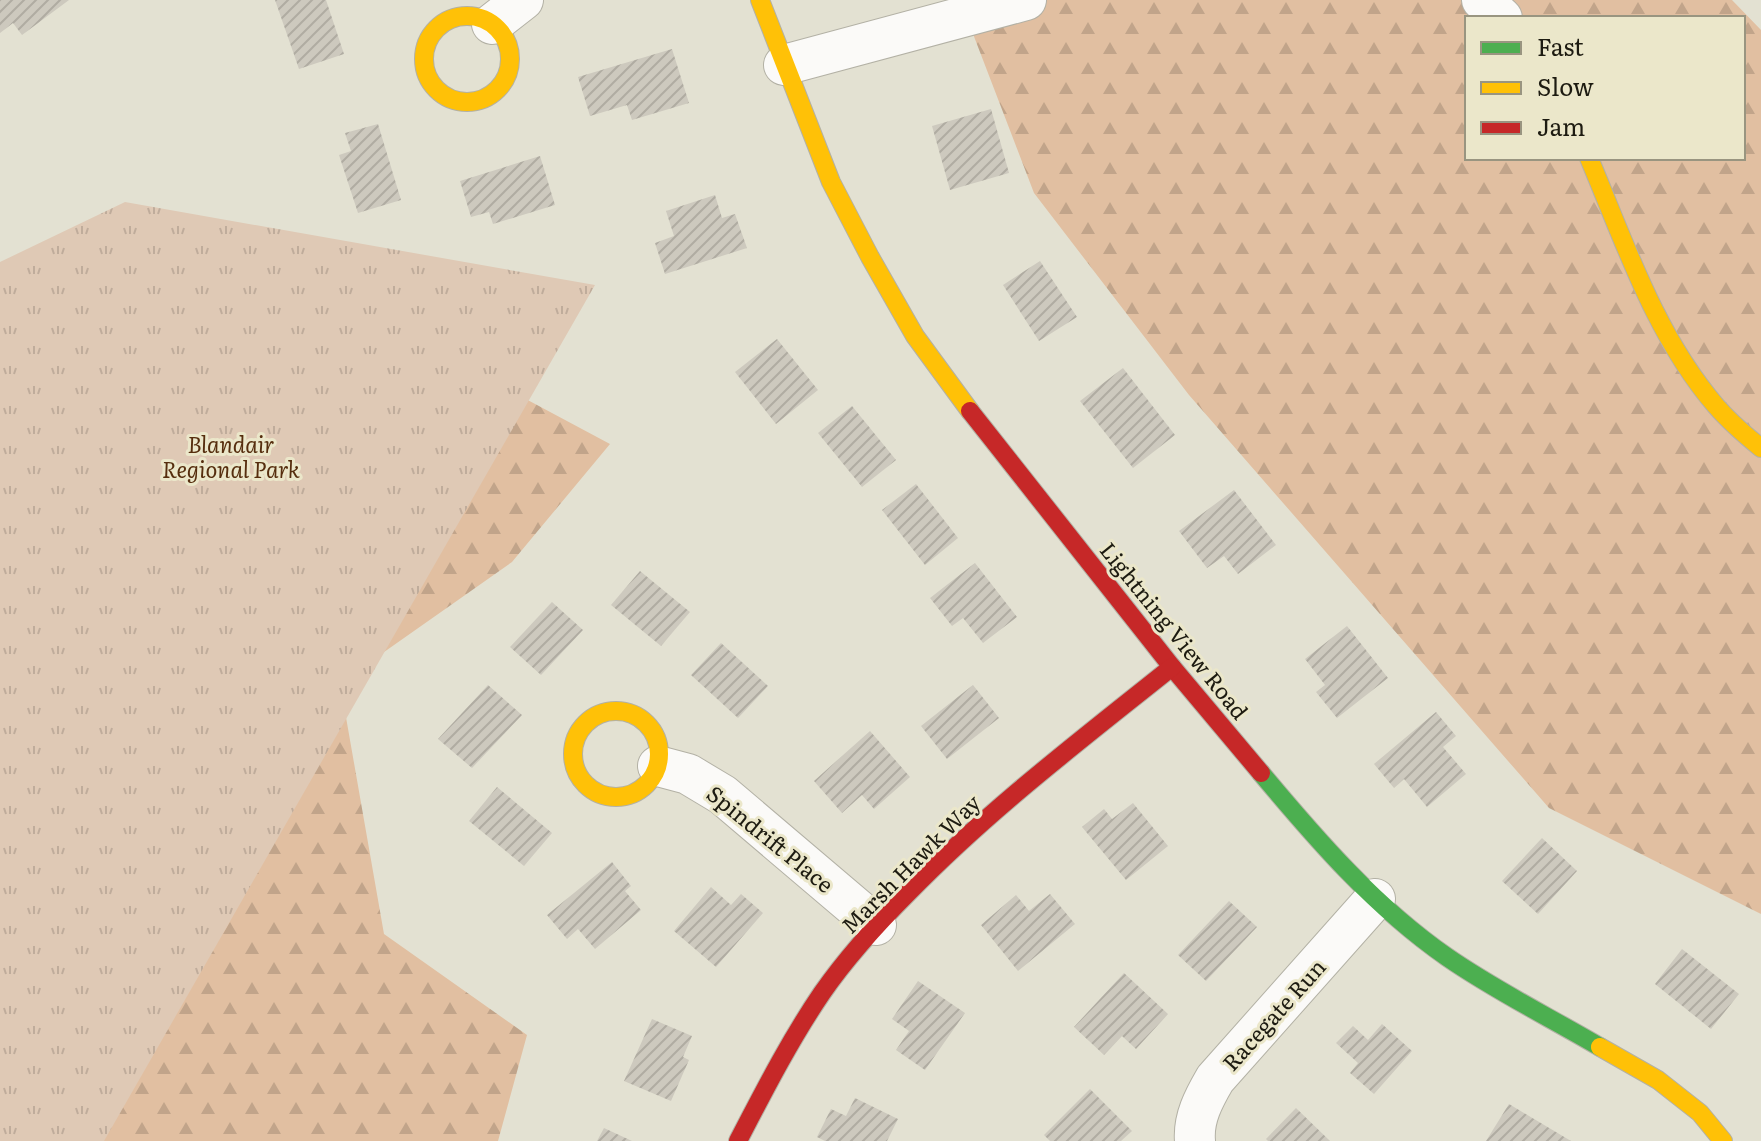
<svg xmlns="http://www.w3.org/2000/svg" width="1761" height="1141" viewBox="0 0 1761 1141" font-family="Literata,serif">
  <defs>
    <pattern id="forest-firs" width="22" height="20" patternUnits="userSpaceOnUse" patternTransform="scale(2)"><rect width="22" height="20" fill="#e1bfa1"/><path d="M5 1l3.5 6h-7zM16 11l3.5 6h-7z" fill="#c1a48a"/></pattern>
    <pattern id="park-tufts" width="24" height="20" patternUnits="userSpaceOnUse" patternTransform="scale(2)"><rect width="24" height="20" fill="#dfc9b5"/><path d="M3 7l-1-3M5 7V3M7 7l1-3M15 17l-1-3M17 17v-4M19 17l1-3" fill="none" stroke="#bfac9b"/></pattern>
    <pattern id="building-hatch" width="6" height="6" patternUnits="userSpaceOnUse" patternTransform="scale(2)"><rect width="6" height="6" fill="#cdc9be"/><path d="M-1 1l2-2M0 6l6-6M5 7l2-2" fill="none" stroke="#b0aca2"/></pattern>
  </defs>
  <rect width="100%" height="100%" fill="#e3e1d2"/>
  <g fill="url(#forest-firs)" fill-rule="evenodd">
    <path d="M960 0H1732L1761 30V914L1549 808 1189 395 1034 193ZM1467 18H1743V158H1467Z"/>
    <polygon points="230,241 610,444 512,562 340,683 384,934 527,1035 498,1141 0,1141"/>
  </g>
  <polygon fill="url(#park-tufts)" points="125,202 595,285 104,1141 0,1141 0,262"/>
  <g fill="url(#building-hatch)">
    <polygon points="0,0 69,0 22,35 13,23 0,33"/>
    <polygon points="275,0 326,0 344,54 299,69"/>
    <polygon points="672,49 689,103 632,120 627,105 590,116 578,77"/>
    <polygon points="991,109 1009,173 950,190 932,126"/>
    <polygon points="378,124 401,200 358,213 339,155 351,151 345,133"/>
    <polygon points="540,156 555,205 493,224 489,212 471,217 460,181"/>
    <polygon points="715,195 722,218 735,214 747,248 665,274 655,243 674,236 666,211"/>
    <polygon points="1040,261 1077,317 1039,341 1003,285"/>
    <polygon points="777,339 818,390 776,424 735,372"/>
    <polygon points="1123,368 1175,435 1133,468 1080,401"/>
    <polygon points="852,406 896,460 862,487 818,433"/>
    <polygon points="916,484 958,538 925,565 882,510"/>
    <polygon points="1234,490 1276,545 1238,574 1224,556 1207,568 1179,531"/>
    <polygon points="975,563 1017,617 983,643 963,618 952,626 930,598"/>
    <polygon points="640,571 690,612 661,646 611,605"/>
    <polygon points="552,602 583,630 541,675 510,647"/>
    <polygon points="1347,626 1388,678 1337,718 1316,692 1325,685 1305,659"/>
    <polygon points="721,643 768,686 738,718 691,675"/>
    <polygon points="488,685 522,715 472,768 438,739"/>
    <polygon points="973,685 999,718 947,759 921,726"/>
    <polygon points="1436,712 1456,736 1443,747 1466,774 1427,807 1404,779 1394,788 1374,764"/>
    <polygon points="870,731 910,777 874,809 862,795 842,813 814,781"/>
    <polygon points="497,787 552,833 524,866 469,821"/>
    <polygon points="1133,803 1168,846 1126,880 1082,827 1104,809 1112,819"/>
    <polygon points="1542,838 1577,871 1538,914 1502,881"/>
    <polygon points="612,862 631,886 625,891 641,910 595,949 578,929 567,939 547,915"/>
    <polygon points="711,887 731,905 741,894 763,913 716,967 674,931"/>
    <polygon points="1050,894 1075,924 1018,971 981,925 1016,895 1029,911"/>
    <polygon points="1229,901 1257,927 1206,981 1178,955"/>
    <polygon points="1682,949 1739,994 1711,1029 1655,984"/>
    <polygon points="1124,973 1168,1014 1136,1049 1122,1036 1104,1055 1074,1027"/>
    <polygon points="918,981 965,1013 925,1070 896,1050 909,1031 892,1019"/>
    <polygon points="652,1019 692,1036 683,1057 689,1060 671,1101 624,1081"/>
    <polygon points="1382,1024 1412,1051 1374,1094 1350,1073 1358,1063 1336,1043 1353,1026 1368,1040"/>
    <polygon points="1090,1089 1132,1131 1121,1141 1050,1141 1044,1135"/>
    <polygon points="855,1098 898,1119 887,1141 825,1141 817,1137 831,1109 846,1116"/>
    <polygon points="1509,1104 1571,1141 1486,1141"/>
    <polygon points="1296,1108 1330,1141 1268,1141 1266,1139"/>
    <polygon points="604,1128 632,1141 597,1141"/>
  </g>
  <g fill="none" stroke-linecap="round" stroke-linejoin="round">
    <g stroke="#b3b1a5" stroke-width="42">
      <g id="street">
        <polyline points="1482,0 1502,18"/>
        <polyline points="492,24 523,0"/>
        <polyline points="784,65 1026,0"/>
        <polyline points="658,766 688,774 723,795 876,925"/>
        <path d="M1195 1141C1193 1118 1204 1098 1215 1079L1375 899"/>
      </g>
    </g>
    <g stroke="#b3b1a5" stroke-width="20">
      <path id="fast" d="M1261 773C1317 840 1375 907 1447 957 1496 991 1549 1017 1600 1047"/>
    </g>
    <g stroke="#b3b1a5" stroke-width="20">
      <g id="slow">
        <polyline points="760,0 831,182 870,257 915,336 970,411"/>
        <circle cx="467" cy="59" r="43"/>
        <path d="M1589 158C1625 243 1655 335 1716 406 1729 421 1745 435 1761 448"/>
        <circle cx="616" cy="754" r="43"/>
        <polyline points="1600,1047 1658,1080 1700,1113 1723,1141"/>
      </g>
    </g>
    <g stroke="#b3b1a5" stroke-width="20">
      <g id="jam">
        <polyline points="970,411 1172,667 1261,773"/>
        <path d="M738 1141C764 1091 790 1040 822 993 847 957 878 923 909 892 990 809 1082 739 1172 667"/>
      </g>
    </g>
    <use href="#street" stroke="#fbfaf8" stroke-width="40"/>
    <use href="#fast" stroke="#4caf50" stroke-width="18"/>
    <use href="#slow" stroke="#ffc107" stroke-width="18"/>
    <use href="#jam" stroke="#c62828" stroke-width="18"/>
  </g>
  <g text-anchor="middle" dominant-baseline="central" stroke-width="6" stroke-linejoin="round" paint-order="stroke">
    <g font-size="22" font-style="italic" fill="#562e0e" stroke="#ebe7ca">
      <text x="231" y="443">Blandair<tspan x="231" dy="25">Regional Park</tspan></text>
    </g>
    <g font-size="22" fill="#1d1b11" stroke="#ebe7ca">
      <text transform="translate(1175 630) rotate(51)">Lightning View Road</text>
      <text transform="translate(771 838) rotate(39)">Spindrift Place</text>
      <text transform="translate(910 863) rotate(-45)">Marsh Hawk Way</text>
      <text transform="translate(1273 1014) rotate(-48)">Racegate Run</text>
    </g>
  </g>
  <rect x="1465" y="16" width="280" height="144" fill="#ebe7ca" stroke="#999580" stroke-width="2"/>
  <rect x="1481" y="42" width="40" height="12" fill="#4caf50" stroke="#999580" stroke-width="2"/>
  <text x="1537" y="56" font-size="24" fill="#1d1b11">Fast</text>
  <rect x="1481" y="82" width="40" height="12" fill="#ffc107" stroke="#999580" stroke-width="2"/>
  <text x="1537" y="96" font-size="24" fill="#1d1b11">Slow</text>
  <rect x="1481" y="122" width="40" height="12" fill="#c62828" stroke="#999580" stroke-width="2"/>
  <text x="1537" y="136" font-size="24" fill="#1d1b11">Jam</text>
</svg>
